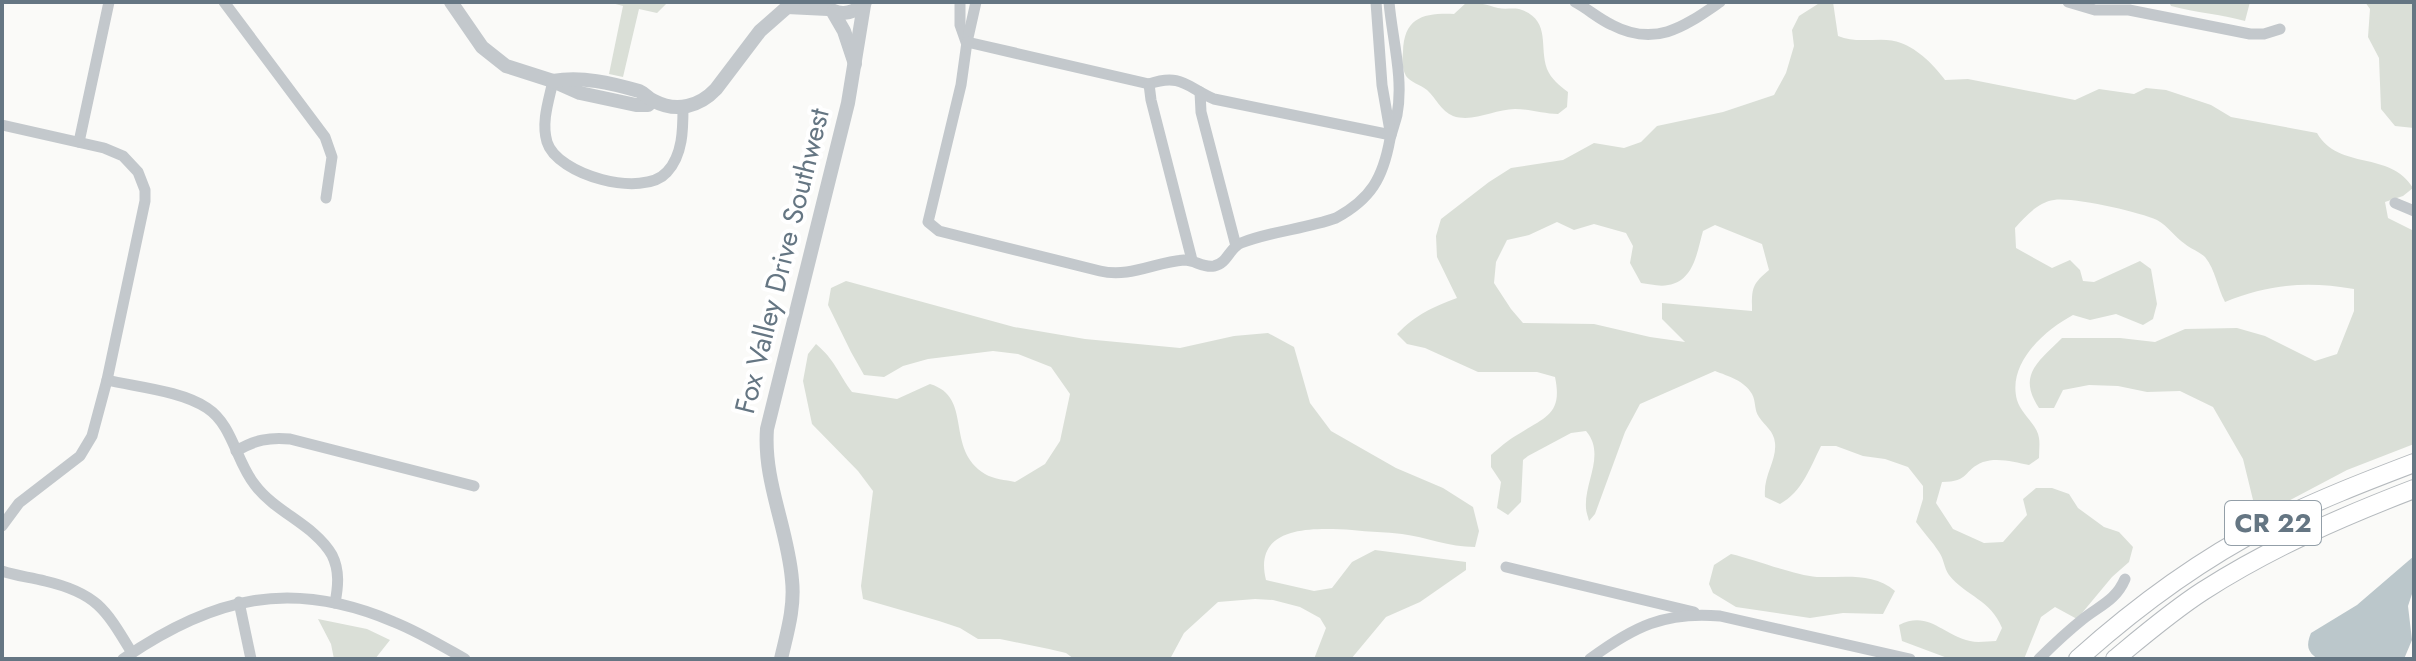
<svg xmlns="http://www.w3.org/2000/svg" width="2416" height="661" viewBox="0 0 2416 661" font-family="Jost,sans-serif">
  <rect width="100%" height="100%" fill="#fafaf8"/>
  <g fill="#dadfd7" fill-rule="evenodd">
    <polygon points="608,2 668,2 657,13 639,9 623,77 609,74 623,6"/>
    <path d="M1467 2C1479 2 1487 5 1498 8 1506 10 1515 7 1522 10 1551 21 1539 47 1547 69 1551 79 1560 86 1568 92L1567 107 1558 114C1544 114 1529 109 1515 109 1495 109 1473 123 1453 116 1441 111 1436 98 1427 90 1421 85 1410 82 1406 76 1402 69 1402 59 1403 52 1404 17 1424 13 1454 14Z"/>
    <path d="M1821 2H1833L1838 36C1859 45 1884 35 1901 43 1918 49 1935 66 1945 80L1968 79 2075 100 2099 89 2134 94 2146 88 2166 90 2211 105 2231 117 2317 133C2339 171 2390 150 2413 188L2403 196 2385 202 2388 218 2414 231V444L2347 470 2273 509 2254 504 2243 459 2213 407 2180 391 2147 392 2118 386 2089 385 2063 390 2054 408H2039C2017 375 2038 362 2062 338H2120L2155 342 2185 329 2237 328 2265 336 2315 361 2337 354 2354 311V289C2307 281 2269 284 2225 302 2217 287 2216 271 2205 257 2200 252 2191 249 2185 244 2175 237 2168 226 2157 220 2139 212 2074 197 2054 200 2038 202 2025 217 2015 228L2016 248 2052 268 2070 260 2080 270 2083 281 2094 282 2140 261 2151 269 2157 304 2153 319 2143 325 2116 314 2090 320 2073 315C2045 330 2007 363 2017 400 2021 414 2037 424 2039 438 2040 444 2039 451 2039 458L2029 465C2015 462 1997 457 1983 462 1963 470 1970 482 1942 482L1936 503 1953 529 1984 543 2003 542 2027 515 2023 499 2036 488H2052L2069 494 2078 508 2104 527 2119 532 2133 547 2129 562 2112 577 2077 619 2055 607 2041 617 2024 659H1950L1902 641 1899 625C1929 610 1942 635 1970 641 1978 643 1988 641 1996 641L2002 628C1990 599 1967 597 1949 575 1944 568 1944 559 1939 552 1932 541 1923 532 1916 522L1923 499V486L1908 467 1885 459 1863 456 1836 446H1821C1810 468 1802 492 1780 504L1765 497C1763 475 1777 461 1775 443 1774 431 1765 426 1759 417 1754 410 1756 401 1752 394 1745 381 1728 376 1715 371L1640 404 1625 432 1595 514 1589 521C1588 516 1586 512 1586 508 1584 482 1606 454 1586 431L1571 433 1528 456 1523 460 1521 502 1508 515 1497 508 1501 482 1491 467V455C1499 448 1508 440 1517 435 1545 417 1563 415 1555 377L1537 372H1478L1425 348 1407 344 1397 334C1417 314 1431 308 1457 298L1437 257 1436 236 1441 219 1489 182 1511 168 1563 160 1594 143 1624 148 1641 142 1657 126 1723 112 1774 95 1786 73 1794 46 1792 30 1799 16ZM1557 222 1574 230 1594 224 1626 233 1633 246 1630 263 1641 283C1649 284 1660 287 1668 285 1694 281 1697 252 1703 231L1715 225 1762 244 1769 270C1751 285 1752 289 1752 311L1662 303V319L1685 342 1650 337 1594 324 1523 323 1511 309 1494 283 1496 262 1507 240 1529 235Z"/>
    <path d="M2169 2H2250L2245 21C2221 14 2196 13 2171 6Z"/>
    <polygon points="2365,2 2414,2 2414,128 2395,126 2381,109 2379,58 2368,37 2370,9"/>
    <path d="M846 281 1014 327 1085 339 1180 348 1234 336 1268 333 1294 347 1310 403 1331 431 1396 468 1443 488 1473 507 1479 531 1475 547C1449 547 1426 537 1402 534 1386 532 1369 532 1352 530 1316 528 1252 524 1266 580L1314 591 1332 588 1352 562 1375 550 1466 562V570L1420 602 1386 617 1351 659H1314L1326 628 1320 618 1300 607 1273 600 1255 599 1218 602 1184 633 1170 659H1074L1066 653 1049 649 1000 639H978L960 628 939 621 863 599 861 586 873 491 858 471 812 424 803 381 808 354 816 344C835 360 838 373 852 392L897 399 930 384C974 397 944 449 985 474 993 479 1006 480 1015 482L1045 464 1060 441 1070 394 1051 367 1018 354 993 351 928 359 903 366 884 377 864 375 851 352 828 305 831 288Z"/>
    <path d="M1731 554C1756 560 1794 575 1817 577 1844 578 1873 572 1895 591L1883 614 1843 613 1810 618 1736 607 1713 593 1709 584 1714 565Z"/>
    <polygon points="318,619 367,629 390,640 375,659 334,659 331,644"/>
  </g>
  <path fill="#bbc7cb" d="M2414 556V588L2408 606 2412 640 2404 659H2318C2307 652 2306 645 2311 633L2357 605Z"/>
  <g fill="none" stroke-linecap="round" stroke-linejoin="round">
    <g stroke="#b5babe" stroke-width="20">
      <g id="primary">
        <path d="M2078 659C2136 607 2198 561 2268 525 2315 501 2364 482 2414 463"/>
        <path d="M2115 659C2144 635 2172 611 2203 591 2270 548 2341 517 2414 489"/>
      </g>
    </g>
    <g stroke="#c3c8cc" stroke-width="11">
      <polyline points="224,2 325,137 332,157 326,198"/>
      <polyline points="960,2 960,25 966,42"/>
      <path d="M976 2 967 42 961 85 928 222 939 231 1100 271C1130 278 1155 262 1184 260 1195 260 1203 268 1214 266 1228 263 1229 248 1241 243 1271 231 1305 229 1336 218 1371 199 1383 178 1390 139 1392 131 1395 123 1397 115 1404 78 1392 38 1389 2"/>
      <polyline points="1376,2 1382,85 1390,131"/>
      <path d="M1575 2C1588 9 1599 19 1612 25 1656 48 1685 26 1720 2"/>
      <polyline points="2068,2 2095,10 2129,10 2250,34 2264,34 2280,29"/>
      <path d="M967 42 1149 84C1181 73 1187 87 1214 99L1391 135"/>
      <path d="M553 81C549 100 541 122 547 142 557 175 643 199 667 172 683 155 683 129 683 107"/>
      <polyline points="1149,84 1151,100 1192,260"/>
      <polyline points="1200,92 1201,112 1236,246"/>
      <polyline points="2,125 104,148 123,156 138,172 145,190 145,201 107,380 92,436 80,456 19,503 2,526"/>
      <polyline points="79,142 109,2"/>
      <polyline points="2395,203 2414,211"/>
      <path d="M107 380C137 387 182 391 207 408 233 425 236 462 255 485 276 513 315 525 332 555 340 571 338 587 335 603"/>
      <path d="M236 451C255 440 269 437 290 439L474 486"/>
      <polyline points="1506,567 1694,612"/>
      <path d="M2 571C16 576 30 577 45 581 97 593 106 610 132 653"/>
      <polyline points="239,602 251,659"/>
      <path d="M123 659C213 597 291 578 394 622 419 632 442 646 465 659"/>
      <path d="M1590 659C1633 627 1665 611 1720 616L1910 659"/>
      <path d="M2039 659C2053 645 2068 631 2083 619 2101 605 2116 600 2125 579"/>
    </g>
    <g stroke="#c3c8cc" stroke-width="14">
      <polyline points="451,2 482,47 506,66 553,81 580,93 636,105 648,105 652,101"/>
      <path d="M820 2C835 16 851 17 865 2"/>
      <polyline points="787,7 828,9"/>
      <polyline points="833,12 844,31 855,64"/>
      <path d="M553 81C582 76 611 83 639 91 646 94 648 99 654 101 677 113 700 106 716 89L760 31 793 2"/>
      <path d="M781 659C787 633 795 607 792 580 788 529 763 481 767 429L848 103 864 5"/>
    </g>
    <use href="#primary" stroke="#fff" stroke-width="18"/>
  </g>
  <g text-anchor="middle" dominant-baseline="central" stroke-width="8" stroke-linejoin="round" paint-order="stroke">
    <rect fill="#fff" stroke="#939fa8" stroke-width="2" x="2225" y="501" width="96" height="44" rx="6"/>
    <g font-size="26" font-weight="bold" fill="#657683">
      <text x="2273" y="523">CR 22</text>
    </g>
    <g font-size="28" fill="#657683" stroke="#fff">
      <text transform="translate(782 261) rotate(-76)">Fox Valley Drive Southwest</text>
    </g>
  </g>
  <rect width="2416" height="661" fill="none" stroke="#657683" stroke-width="8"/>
</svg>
